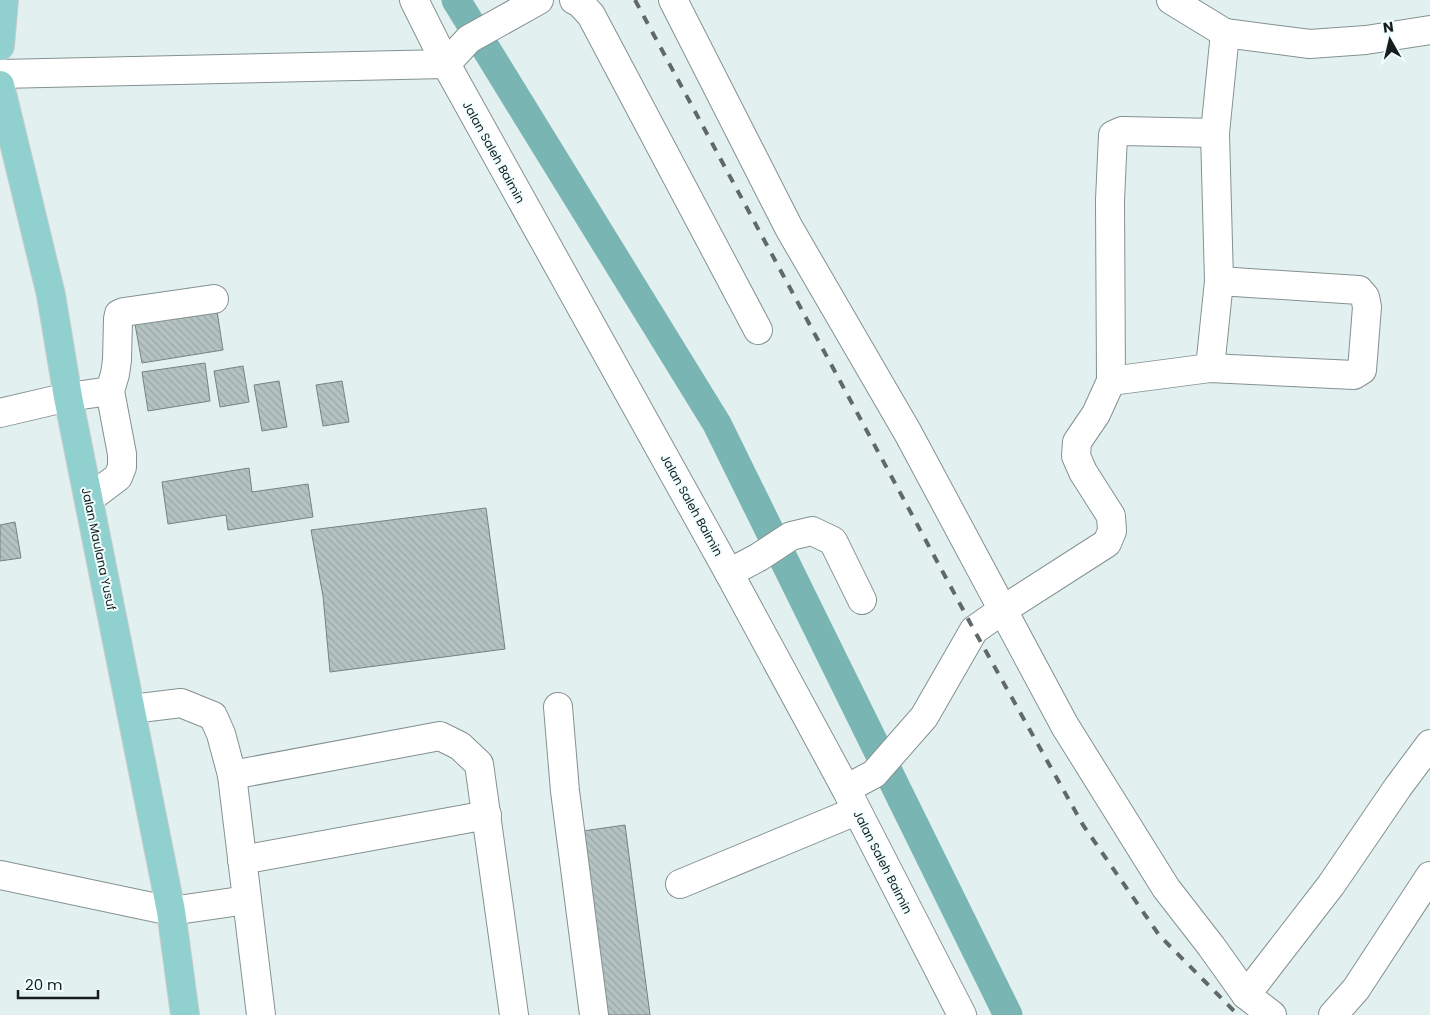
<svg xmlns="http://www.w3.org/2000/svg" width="1430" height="1015" viewBox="0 0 1430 1015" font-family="Poppins,sans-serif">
  <defs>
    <pattern id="building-back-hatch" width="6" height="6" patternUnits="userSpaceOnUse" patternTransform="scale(1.25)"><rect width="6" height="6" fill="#b4c3c2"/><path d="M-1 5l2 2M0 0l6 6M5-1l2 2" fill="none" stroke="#9aa7a6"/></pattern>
  </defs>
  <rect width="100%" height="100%" fill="#e2f1f0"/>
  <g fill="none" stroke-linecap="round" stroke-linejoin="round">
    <polyline stroke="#79b5b3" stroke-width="29" points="456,0 717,424 1008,1015"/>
  </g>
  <g fill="url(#building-back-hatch)" stroke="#768383">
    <polygon points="217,311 223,350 142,363 135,324"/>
    <polygon points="205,363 210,401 148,411 142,372"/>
    <polygon points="243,366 249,402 220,407 214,371"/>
    <polygon points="279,381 287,427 262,431 254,385"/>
    <polygon points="342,381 349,422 323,426 316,385"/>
    <polygon points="249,468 252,492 308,484 313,517 228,530 226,515 168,524 162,482"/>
    <polygon points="486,508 505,649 330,672 323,596 311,530"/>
    <polygon points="15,522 21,558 0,561 0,525"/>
    <polygon points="625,825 650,1015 606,1015 583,831"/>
  </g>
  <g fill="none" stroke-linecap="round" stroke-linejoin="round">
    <g stroke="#849191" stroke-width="30">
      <g id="minor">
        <polyline points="414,0 446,64 729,573 846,789 962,1015"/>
        <polyline points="574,0 580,3 591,15 758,330"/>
        <polyline points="673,0 789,228 908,433 1065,726 1166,888 1211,946 1246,995 1272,1015"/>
        <polyline points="1171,0 1225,33 1215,133 1219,281 1210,368"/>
        <polyline points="1225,33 1310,44 1366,40 1430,30"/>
        <polyline points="0,74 446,64 469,39 539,0"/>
        <polyline points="1111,381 1110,200 1113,135 1122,131 1215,133"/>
        <polyline points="0,413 68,397 110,391"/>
        <polyline points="89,499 118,477 122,467 122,454 110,391 115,374 117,360 118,319 119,314 124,312 214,299"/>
        <polyline points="729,573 759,557 791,536 812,531 833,541 862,600"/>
        <polyline points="558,707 565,791 594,1015"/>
        <polyline points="132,709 181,703 213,716 221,734 232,775 261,1015"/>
        <polyline points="232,775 440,736 460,746 479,764 514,1015"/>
        <polyline points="846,789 874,774 924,717 974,630 1004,609 1107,543 1112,531 1111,516 1083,472 1076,456 1077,442 1096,414 1111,381 1210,368 1354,375 1362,370 1367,307 1365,297 1359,290 1219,281"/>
        <polyline points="242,860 487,815"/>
        <polyline points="0,875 171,911 247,900"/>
        <polyline points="680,884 856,811"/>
        <polyline points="1246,995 1331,885 1398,787 1430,744"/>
        <polyline points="1333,1015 1356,989 1430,876"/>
      </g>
    </g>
    <g stroke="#cccdcd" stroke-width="30">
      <g id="major">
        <polyline points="0,46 4,0"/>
        <polyline points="0,85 51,295 68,397 171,911 185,1015"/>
      </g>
    </g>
    <use href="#minor" stroke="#fff" stroke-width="28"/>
    <use href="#major" stroke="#90d0cf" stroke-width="28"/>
    <polyline stroke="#606868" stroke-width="4" stroke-dasharray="9 9" stroke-linecap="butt" points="635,0 974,630 1083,825 1159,935 1238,1015"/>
  </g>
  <g text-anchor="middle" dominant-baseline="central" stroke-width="4" stroke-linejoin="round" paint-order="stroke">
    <g font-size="12" fill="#181d1d" stroke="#effefe">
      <text transform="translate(494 152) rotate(61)">Jalan Saleh Baimin</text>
      <text transform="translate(692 505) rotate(61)">Jalan Saleh Baimin</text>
      <text transform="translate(99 549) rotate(78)">Jalan Maulana Yusuf</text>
      <text transform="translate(883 862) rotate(63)">Jalan Saleh Baimin</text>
    </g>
  </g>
  <g transform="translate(1390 40) rotate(352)" stroke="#effefe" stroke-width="4" paint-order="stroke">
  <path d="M0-4L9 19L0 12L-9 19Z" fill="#181d1d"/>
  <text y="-8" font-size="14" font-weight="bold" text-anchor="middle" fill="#181d1d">N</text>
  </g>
  <path d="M18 990v8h80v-8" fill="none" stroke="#181d1d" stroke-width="2.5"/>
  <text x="25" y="990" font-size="15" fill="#181d1d" stroke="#effefe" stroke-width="4" paint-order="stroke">20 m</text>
</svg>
